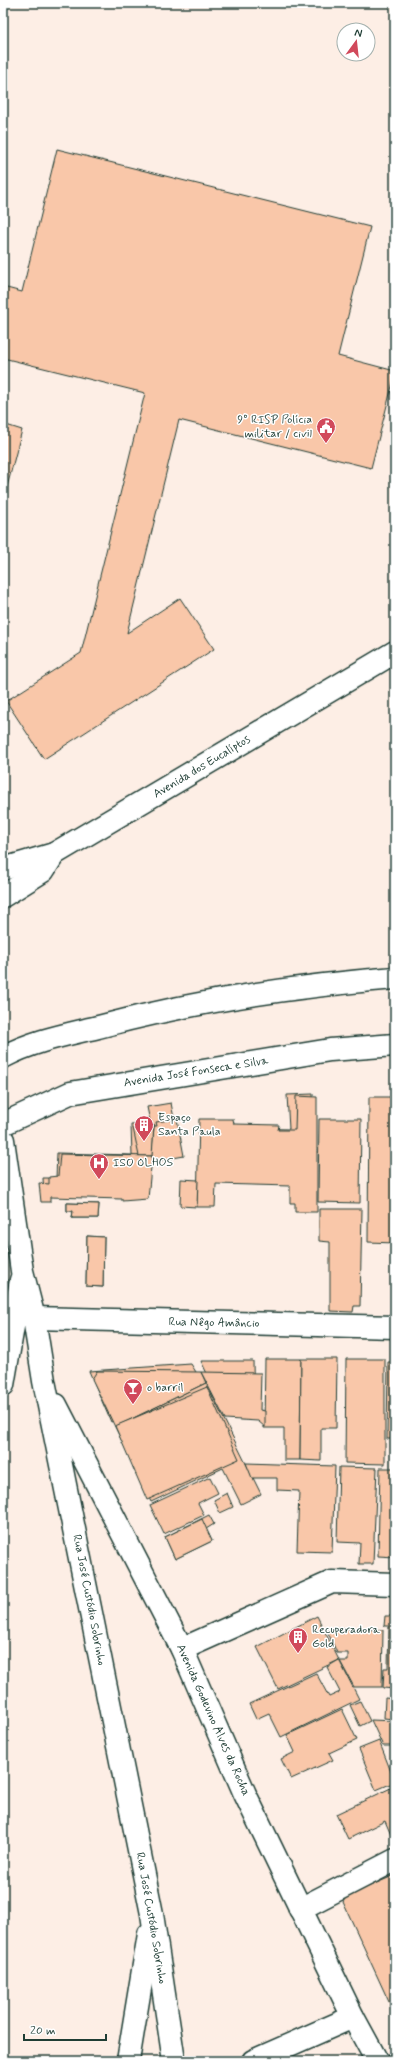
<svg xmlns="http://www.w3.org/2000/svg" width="398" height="2064" viewBox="0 0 398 2064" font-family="Mynerve,sans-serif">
  <rect width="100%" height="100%" fill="#fdeee5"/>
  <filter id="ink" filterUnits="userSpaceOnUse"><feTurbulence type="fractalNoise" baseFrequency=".025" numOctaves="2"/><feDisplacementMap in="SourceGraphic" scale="8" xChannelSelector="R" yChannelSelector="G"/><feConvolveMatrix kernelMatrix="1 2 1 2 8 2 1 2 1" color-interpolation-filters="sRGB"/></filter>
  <g filter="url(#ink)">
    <g fill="#f9c7a9" stroke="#1f3d34">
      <polygon points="57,149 370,227 338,356 395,371 395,374 371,468 179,420 127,633 180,598 214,649 44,759 6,701 81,653 145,393 3,358 3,287 22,292"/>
      <polygon points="3,424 22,430 3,502"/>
      <polygon points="313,1094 314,1183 203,1182 203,1127 289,1129 287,1095"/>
      <polygon points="296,1096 317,1097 317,1212 295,1212 295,1203 290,1203 290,1186 216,1184 215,1207 197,1207 199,1119 233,1119 234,1124 279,1125 278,1130 295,1130"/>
      <polygon points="369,1097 395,1097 395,1243 368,1242"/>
      <polygon points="171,1103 181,1155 158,1160 147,1107"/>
      <polygon points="177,1119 184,1156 151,1162 154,1126 157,1126 156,1122"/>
      <polygon points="319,1119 361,1119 360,1203 318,1202"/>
      <polygon points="149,1124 147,1195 44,1195 43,1178 56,1178 57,1153 132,1155 131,1125"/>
      <polygon points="154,1125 152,1156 139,1156 133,1128"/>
      <polygon points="60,1154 152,1156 148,1199 122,1201 122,1199 50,1197 50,1202 41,1202 39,1183 49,1184 49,1177 58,1176"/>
      <polygon points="181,1179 198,1180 197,1207 180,1206"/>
      <polygon points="67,1203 99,1204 98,1218 72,1218 73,1211 67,1211"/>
      <polygon points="67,1203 99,1204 98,1218 72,1218 73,1211 67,1211"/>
      <polygon points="319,1209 362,1209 360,1306 354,1306 353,1312 330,1311 330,1242 319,1241"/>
      <polygon points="87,1236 104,1237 103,1287 86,1286"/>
      <polygon points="87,1236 104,1237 103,1287 86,1286"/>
      <polygon points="265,1359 301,1359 300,1460 284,1460 284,1428 264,1428"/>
      <polygon points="301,1359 337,1359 336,1428 321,1428 321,1461 300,1460"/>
      <polygon points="346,1359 385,1359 385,1464 345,1463"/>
      <polygon points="201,1361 253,1361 254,1413 226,1413"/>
      <polygon points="388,1362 395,1362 395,1439 387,1439"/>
      <polygon points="191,1364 204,1385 111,1422 89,1371"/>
      <polygon points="97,1371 201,1372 206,1383 115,1427 92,1379"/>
      <polygon points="201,1372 261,1373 260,1410 265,1411 265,1427 258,1421 225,1419"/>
      <polygon points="206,1383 261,1494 241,1504 223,1468 151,1502 115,1427"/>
      <polygon points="207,1387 239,1459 147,1500 115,1426"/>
      <polygon points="246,1463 335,1466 332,1552 297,1551 299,1491 277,1490 277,1478 252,1478"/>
      <polygon points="339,1467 377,1468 373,1564 359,1564 360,1543 337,1542"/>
      <polygon points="380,1468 395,1468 395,1557 378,1556"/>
      <polygon points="210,1477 218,1493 198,1503 204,1515 164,1534 150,1505"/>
      <polygon points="227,1493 233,1507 220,1513 214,1500"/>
      <polygon points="209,1515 214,1524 206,1529 212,1541 175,1559 165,1537"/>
      <polygon points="202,1519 212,1541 175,1559 165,1537"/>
      <polygon points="317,1616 339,1660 278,1689 257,1647"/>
      <polygon points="385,1616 395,1616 395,1689 383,1688 384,1668 388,1668 389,1626 384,1626"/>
      <polygon points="326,1628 383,1630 382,1687 354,1687 340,1661 348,1661 348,1653 337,1653"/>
      <polygon points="339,1660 359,1699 281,1737 269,1713 256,1719 249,1704 316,1673 329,1697 340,1692 327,1667"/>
      <polygon points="385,1698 394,1699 393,1719 384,1718"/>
      <polygon points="360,1701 370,1721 360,1726 350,1705"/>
      <polygon points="342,1709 357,1740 329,1753 333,1760 291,1779 281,1759 295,1752 287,1735"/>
      <polygon points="371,1720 395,1721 395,1746 383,1746"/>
      <polygon points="379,1741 395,1782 376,1790 359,1749"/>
      <polygon points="395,1786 395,1833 391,1835 385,1821 348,1839 336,1814"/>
      <polygon points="395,1875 395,2015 343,1902 347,1896"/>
    </g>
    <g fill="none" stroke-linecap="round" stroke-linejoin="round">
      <g stroke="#1f3d34" stroke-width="25">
        <g id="minor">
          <polyline points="3,869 54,854 395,652"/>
          <polyline points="3,896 43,871 54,854"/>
          <polyline points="3,1140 22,1271 34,1318 44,1381 152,1914 174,2061"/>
          <polyline points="34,1318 395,1327"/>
          <polyline points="3,1385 21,1280"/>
          <polyline points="56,1405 182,1649 245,1794 353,2017 377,2061"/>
          <polyline points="182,1649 332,1582 395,1584"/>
          <polyline points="300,1909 395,1860"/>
          <polyline points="128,2061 149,1934"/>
          <polyline points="253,2061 353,2017"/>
        </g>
      </g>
      <g stroke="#1f3d34" stroke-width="25">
        <g id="secondary">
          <path d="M3 1057C33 1041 65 1035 98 1027 195 1001 295 986 395 978"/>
          <polyline points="3,1124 70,1093 330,1050 395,1045"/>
        </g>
      </g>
      <use href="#minor" stroke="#fff" stroke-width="22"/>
      <use href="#secondary" stroke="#fff" stroke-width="22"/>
    </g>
  </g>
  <defs>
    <g id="civic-pin" transform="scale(1)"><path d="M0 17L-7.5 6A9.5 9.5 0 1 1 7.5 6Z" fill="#d1495b" stroke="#fff"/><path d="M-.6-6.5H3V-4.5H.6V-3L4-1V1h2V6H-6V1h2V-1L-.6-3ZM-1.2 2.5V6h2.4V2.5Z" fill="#fff"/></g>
    <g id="building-pin" transform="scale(1)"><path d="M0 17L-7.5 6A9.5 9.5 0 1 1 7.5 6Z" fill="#d1495b" stroke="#fff"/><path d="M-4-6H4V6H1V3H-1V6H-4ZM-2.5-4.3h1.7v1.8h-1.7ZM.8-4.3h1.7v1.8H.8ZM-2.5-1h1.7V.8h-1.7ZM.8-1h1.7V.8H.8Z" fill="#fff"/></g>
    <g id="hospital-pin" transform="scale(1)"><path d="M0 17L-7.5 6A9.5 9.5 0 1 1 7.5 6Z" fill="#d1495b" stroke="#fff"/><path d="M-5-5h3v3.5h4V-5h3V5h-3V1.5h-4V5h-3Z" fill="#fff"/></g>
    <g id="bar-pin" transform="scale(1)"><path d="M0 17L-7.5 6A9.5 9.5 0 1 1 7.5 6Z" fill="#d1495b" stroke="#fff"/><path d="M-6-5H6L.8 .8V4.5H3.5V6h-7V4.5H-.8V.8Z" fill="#fff"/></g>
  </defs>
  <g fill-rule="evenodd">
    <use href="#civic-pin" x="326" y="427"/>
    <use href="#building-pin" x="144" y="1125"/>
    <use href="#hospital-pin" x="99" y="1163"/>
    <use href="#bar-pin" x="133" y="1388"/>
    <use href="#building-pin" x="298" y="1637"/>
  </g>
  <g text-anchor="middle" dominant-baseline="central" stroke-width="3" stroke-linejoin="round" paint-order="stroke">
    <g font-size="12" fill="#1f3d34" stroke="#fff" text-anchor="start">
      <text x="312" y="420" text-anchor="end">9º RISP Polícia<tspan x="312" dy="14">militar / civil</tspan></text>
      <text x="158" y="1118">Espaço<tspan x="158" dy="14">Santa Paula</tspan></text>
      <text x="113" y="1163">ISO OLHOS</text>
      <text x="147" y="1388">o barril</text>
      <text x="312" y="1630">Recuperadora<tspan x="312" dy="14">Gold</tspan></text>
    </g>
    <g font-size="12" fill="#1f3d34" stroke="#fff">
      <text transform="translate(202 767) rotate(-31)">Avenida dos Eucalíptos</text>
      <text transform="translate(196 1072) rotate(-9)">Avenida José Fonseca e Silva</text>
      <text transform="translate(214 1323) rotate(1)">Rua Nêgo Amâncio</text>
      <text transform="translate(89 1600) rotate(79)">Rua José Custódio Sobrinho</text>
      <text transform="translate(213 1720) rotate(66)">Avenida Godevino Alves da Rocha</text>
      <text transform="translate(151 1918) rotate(80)">Rua José Custódio Sobrinho</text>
    </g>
  </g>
  <rect width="398" height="2064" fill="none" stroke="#fff" stroke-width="16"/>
  <rect x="8" y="8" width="382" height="2048" fill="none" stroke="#1f3d34" stroke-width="1.5" filter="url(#ink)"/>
  <g transform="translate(356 42) rotate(15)"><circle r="19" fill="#ffffff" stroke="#a5b1ae"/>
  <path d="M0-3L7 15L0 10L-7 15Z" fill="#d1495b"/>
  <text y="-6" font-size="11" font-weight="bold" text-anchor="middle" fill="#1f3d34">N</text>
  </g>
  <path d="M24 2034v6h82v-6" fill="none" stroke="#1f3d34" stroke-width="2"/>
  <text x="30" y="2034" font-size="12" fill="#1f3d34" stroke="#ffffff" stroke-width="3" paint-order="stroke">20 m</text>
</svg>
